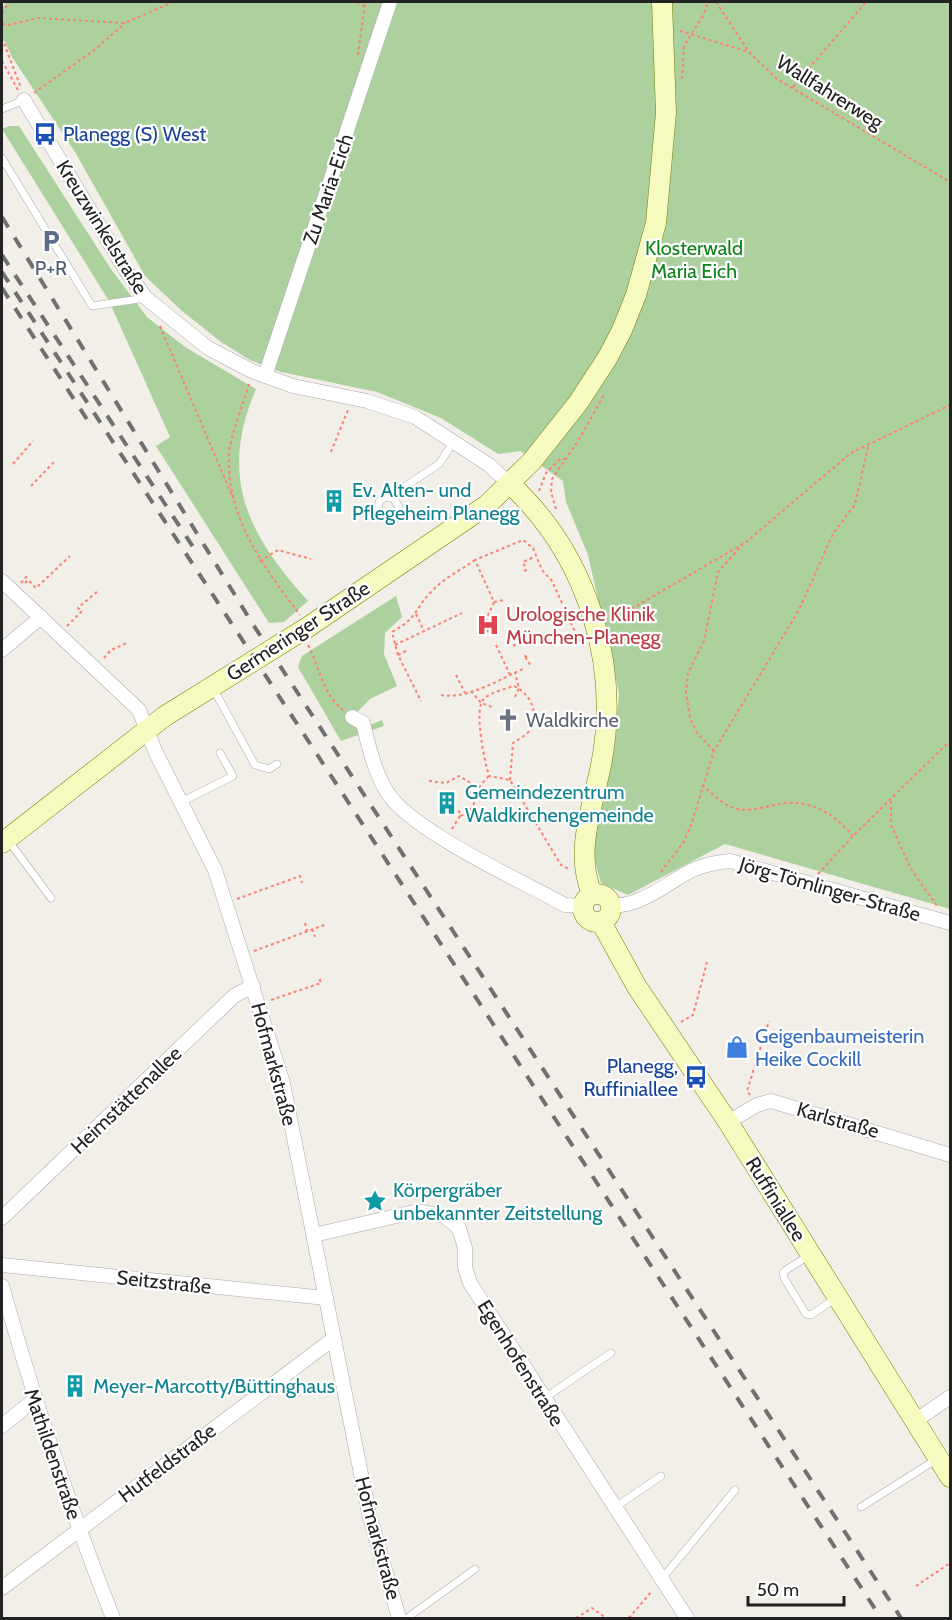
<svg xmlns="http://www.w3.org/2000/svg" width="952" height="1620" viewBox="0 0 952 1620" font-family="Cabin,sans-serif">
  <rect width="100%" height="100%" fill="#f2efe9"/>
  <g fill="#add19e">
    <polygon points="6,2 950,2 950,909 725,844 628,895 601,883 594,858 596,820 614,751 619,693 588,555 566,502 563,481 520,451 498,454 441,418 377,392 281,372 250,360 221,342 182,311 145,276 75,152 12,57 2,36 2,8"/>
    <path d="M9 126H19L111 269 147 317 185 347 256 389C218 477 248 535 308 601L284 622 269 623 156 446 170 437 109 301 2 129Z"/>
    <polygon points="396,596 402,617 385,633 384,654 397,686 370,699 357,712 356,724 370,725 382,720 384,726 341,741 298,667 302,656"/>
  </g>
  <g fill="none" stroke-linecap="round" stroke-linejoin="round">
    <g stroke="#a9a9a9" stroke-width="8">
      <g id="lane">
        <polyline points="2,109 24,100"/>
        <polyline points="2,158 92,306 146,298"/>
        <polyline points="393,498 399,507 398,513 390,519 381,517 378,513 379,502 383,498 393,498 398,491 439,464 454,441"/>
        <polyline points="213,688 255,765 269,769 277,764"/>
        <polyline points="181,802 233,776 220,753"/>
        <polyline points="8,840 51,898"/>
        <polyline points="810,1255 786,1270 783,1273 784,1278 806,1314 811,1315 836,1298"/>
        <polyline points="543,1399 611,1353"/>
        <polyline points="861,1507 937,1459"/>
        <polyline points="614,1508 661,1476"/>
        <polyline points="661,1580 735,1490"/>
        <polyline points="407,1618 475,1569"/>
      </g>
    </g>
    <g stroke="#a9a9a9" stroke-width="15">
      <g id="street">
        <polyline points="24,100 125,269 146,298 208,348 252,371 293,386 367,401 415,417 489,465 510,484"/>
        <polyline points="265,376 390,2"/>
        <polyline points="2,581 139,710 156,753 215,870 283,1083 369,1514 399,1618"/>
        <polyline points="2,650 41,617"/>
        <path d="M352 717 363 723C369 747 374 771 387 792 410 830 523 882 565 905L583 906"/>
        <path d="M611 907C620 905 631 904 639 900 676 885 683 865 730 861L950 923"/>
        <polyline points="728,1122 757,1105 771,1101 950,1155"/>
        <polyline points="2,1218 234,996 253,986"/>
        <polyline points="314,1235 418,1211 444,1216 459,1228 465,1248 465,1267 470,1283 687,1618"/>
        <polyline points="2,1265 326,1298"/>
        <path d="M2 1286C34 1399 70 1509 113 1618"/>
        <polyline points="915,1421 950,1397"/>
        <polyline points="2,1426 34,1400"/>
        <polyline points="2,1588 333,1339"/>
      </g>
    </g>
    <g stroke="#707d05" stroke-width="21">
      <g id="secondary">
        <path d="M510 484C588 556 622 667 600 770 591 812 575 853 592 894"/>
        <polyline points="2,843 165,716 308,627 487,505 532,461 578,403 608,357 622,330 636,295 656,223 666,113 662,2"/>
        <circle cx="597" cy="908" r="14"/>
        <polyline points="601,922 637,987 728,1122 950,1477"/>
      </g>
    </g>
    <g stroke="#fa8072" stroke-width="2" stroke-dasharray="3 3" stroke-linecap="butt">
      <polyline points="357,2 364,6"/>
      <polyline points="716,2 749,52 777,79 950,182"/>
      <polyline points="2,13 10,2"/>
      <polyline points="2,24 9,25 38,18 125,23 173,2"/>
      <polyline points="680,31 749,52"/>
      <polyline points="2,38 21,88"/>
      <polyline points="358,55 365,2"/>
      <polyline points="2,61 18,90"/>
      <polyline points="682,79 684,46 704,14 708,2"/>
      <polyline points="793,87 866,2"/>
      <polyline points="34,93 97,48 125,23"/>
      <polyline points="160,326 233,498"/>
      <path d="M249 384C243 406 231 432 229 455 226 518 264 567 300 615"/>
      <polyline points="331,452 348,410"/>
      <polyline points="13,464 33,441"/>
      <polyline points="31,486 54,462"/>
      <polyline points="539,491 546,473 560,459 566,459"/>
      <polyline points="556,509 551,492 552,479 580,438 605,393"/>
      <polyline points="503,512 516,513"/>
      <polyline points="260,561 278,550 311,559"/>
      <polyline points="524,571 526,570 523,562 534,557"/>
      <polyline points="21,583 28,575"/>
      <polyline points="25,583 28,580 36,588 70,556"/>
      <polyline points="494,602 504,600"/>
      <polyline points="416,614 424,631"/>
      <polyline points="611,621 746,542 851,453 950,405"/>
      <polyline points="67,626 82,611 78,608 99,590"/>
      <polyline points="488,632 484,624 494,602 475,560 523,540 533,548 542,570 552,581 580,643"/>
      <path d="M308 645C320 668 322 693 343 710"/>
      <polyline points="395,645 462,613"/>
      <polyline points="496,645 510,675"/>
      <polyline points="513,646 521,642"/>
      <polyline points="406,651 398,655 421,701"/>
      <path d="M398 655 392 632C419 617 414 609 432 591 444 578 461 570 475 560"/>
      <polyline points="527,657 524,655 531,666"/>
      <polyline points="104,658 111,650 127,643"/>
      <polyline points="456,675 465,693"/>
      <polyline points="471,691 481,703 492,707"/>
      <path d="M441 695C467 700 500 679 523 669"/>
      <polyline points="515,697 519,688 515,673"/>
      <polyline points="714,751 697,733 690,718 686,692 688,673 704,641 718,572 743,544"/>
      <path d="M510 780 513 743C517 740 526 736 529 731 540 714 531 694 514 686 505 689 491 692 484 699 473 708 485 763 489 776L510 780 561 865 569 869"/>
      <polyline points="429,781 446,783 459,776 479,788"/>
      <path d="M702 785C710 791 718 800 727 805 746 816 767 805 785 803 813 800 836 816 853 836"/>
      <polyline points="891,801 891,825 911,869 937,906"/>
      <path d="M460 816C477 810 472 802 479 788 481 784 486 779 489 776"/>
      <polyline points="452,829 460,816 459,810"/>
      <polyline points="661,872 683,843 690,828 714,751 799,610 833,534 855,504 869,443"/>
      <polyline points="818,874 853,836 950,741"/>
      <polyline points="237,899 300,876 302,883"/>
      <polyline points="305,923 307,931"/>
      <polyline points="312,929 315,937"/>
      <polyline points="254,951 327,924"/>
      <polyline points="271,1000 321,983 319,977"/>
      <polyline points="681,1022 693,1015 707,962"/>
      <polyline points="750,1095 747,1091 769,1021"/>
      <polyline points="916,1586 950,1563"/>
      <polyline points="576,1618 592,1608 606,1618"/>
      <polyline points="629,1618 652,1591"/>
    </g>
    <use href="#lane" stroke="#fff" stroke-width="7"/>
    <use href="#street" stroke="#fff" stroke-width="14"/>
    <use href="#secondary" stroke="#f7fabf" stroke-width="20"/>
    <g stroke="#707070" stroke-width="4" stroke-dasharray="12 12" stroke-linecap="butt">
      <polyline points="2,217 254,626 901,1618"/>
      <polyline points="2,255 199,556"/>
      <polyline points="2,272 881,1618"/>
      <polyline points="2,288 88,421"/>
    </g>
  </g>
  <defs>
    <g id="bus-bare" transform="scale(1.8)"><path d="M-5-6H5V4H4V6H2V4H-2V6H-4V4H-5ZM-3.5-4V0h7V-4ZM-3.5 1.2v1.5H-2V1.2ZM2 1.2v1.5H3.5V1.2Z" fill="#1a4fb4" stroke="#fff" stroke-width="2.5" paint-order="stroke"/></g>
    <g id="parking-bare" transform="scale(1.8)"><path d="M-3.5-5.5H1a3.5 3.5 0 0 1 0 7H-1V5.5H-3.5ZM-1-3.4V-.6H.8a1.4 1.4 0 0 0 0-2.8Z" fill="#5c6f8a" stroke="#fff" stroke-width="2.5" paint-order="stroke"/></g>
    <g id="building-bare" transform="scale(1.8)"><path d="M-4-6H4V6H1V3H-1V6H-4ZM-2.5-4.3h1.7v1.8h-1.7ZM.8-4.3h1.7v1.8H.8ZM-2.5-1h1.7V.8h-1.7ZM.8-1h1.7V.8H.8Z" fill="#0f9aa8" stroke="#fff" stroke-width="2.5" paint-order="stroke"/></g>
    <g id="hospital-bare" transform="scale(1.8)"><path d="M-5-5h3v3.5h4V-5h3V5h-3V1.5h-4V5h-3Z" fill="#e0444e" stroke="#fff" stroke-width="2.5" paint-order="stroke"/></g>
    <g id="church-bare" transform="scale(1.8)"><path d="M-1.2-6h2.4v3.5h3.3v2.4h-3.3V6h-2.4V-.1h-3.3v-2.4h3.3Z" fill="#6b7280" stroke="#fff" stroke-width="2.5" paint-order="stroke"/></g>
    <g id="shop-bare" transform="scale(1.8)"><path d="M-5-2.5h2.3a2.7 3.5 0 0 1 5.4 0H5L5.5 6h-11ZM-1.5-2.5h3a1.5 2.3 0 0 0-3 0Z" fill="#3f7fe0" stroke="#fff" stroke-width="2.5" paint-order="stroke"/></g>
    <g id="sight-bare" transform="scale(1.8)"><path d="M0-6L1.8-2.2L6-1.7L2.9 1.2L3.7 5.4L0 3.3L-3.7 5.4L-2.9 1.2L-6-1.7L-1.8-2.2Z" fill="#0f9aa8" stroke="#fff" stroke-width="2.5" paint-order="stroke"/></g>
  </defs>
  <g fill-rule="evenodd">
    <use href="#bus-bare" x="45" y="134"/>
    <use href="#parking-bare" x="51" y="241"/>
    <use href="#building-bare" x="334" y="501"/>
    <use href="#hospital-bare" x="488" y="625"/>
    <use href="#church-bare" x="508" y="720"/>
    <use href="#building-bare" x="447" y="803"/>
    <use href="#shop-bare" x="737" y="1047"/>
    <use href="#bus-bare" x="696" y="1077"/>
    <use href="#sight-bare" x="375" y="1201"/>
    <use href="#building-bare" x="75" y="1386"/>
  </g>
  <g text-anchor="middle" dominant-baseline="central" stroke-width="4.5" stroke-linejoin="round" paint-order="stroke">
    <g font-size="20" fill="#222" stroke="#fff">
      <text transform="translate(830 92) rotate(32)">Wallfahrerweg</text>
      <text transform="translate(328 189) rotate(-71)">Zu Maria-Eich</text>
      <text transform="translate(102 227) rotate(58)">Kreuzwinkelstraße</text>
      <text transform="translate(298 631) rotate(-33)">Germeringer Straße</text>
      <text transform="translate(830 889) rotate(16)">Jörg-Tömlinger-Straße</text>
      <text transform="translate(274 1064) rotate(75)">Hofmarkstraße</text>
      <text transform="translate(126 1100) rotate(-44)">Heimstättenallee</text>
      <text transform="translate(838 1120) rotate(16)">Karlstraße</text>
      <text transform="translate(776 1199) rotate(58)">Ruffiniallee</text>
      <text transform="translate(164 1282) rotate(6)">Seitzstraße</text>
      <text transform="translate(521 1363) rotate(58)">Egenhofenstraße</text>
      <text transform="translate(53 1454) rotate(71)">Mathildenstraße</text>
      <text transform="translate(167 1463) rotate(-37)">Hutfeldstraße</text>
      <text transform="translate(378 1538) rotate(75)">Hofmarkstraße</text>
    </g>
    <g font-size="20" fill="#164399" stroke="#fff" text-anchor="start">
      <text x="63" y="134">Planegg (S) West</text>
      <text x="678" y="1066" text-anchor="end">Planegg,<tspan x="678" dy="23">Ruffiniallee</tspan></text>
    </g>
    <g font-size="20" fill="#0c8416" stroke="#fff">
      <text x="694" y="248">Klosterwald<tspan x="694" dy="23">Maria Eich</tspan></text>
    </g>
    <g font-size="20" fill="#4e5e75" stroke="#fff">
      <text x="51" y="268">P+R</text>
    </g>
    <g font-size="20" fill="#0d838f" stroke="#fff" text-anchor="start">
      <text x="352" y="490">Ev. Alten- und<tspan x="352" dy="23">Pflegeheim Planegg</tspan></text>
      <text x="465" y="792">Gemeindezentrum<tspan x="465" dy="23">Waldkirchengemeinde</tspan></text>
      <text x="393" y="1190">Körpergräber<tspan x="393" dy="23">unbekannter Zeitstellung</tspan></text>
      <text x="93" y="1386">Meyer-Marcotty/Büttinghaus</text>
    </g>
    <g font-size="20" fill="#be3a42" stroke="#fff" text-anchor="start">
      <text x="506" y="614">Urologische Klinik<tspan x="506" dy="23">München-Planegg</tspan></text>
    </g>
    <g font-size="20" fill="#5b616d" stroke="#fff" text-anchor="start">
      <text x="526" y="720">Waldkirche</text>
    </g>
    <g font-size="20" fill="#366cbe" stroke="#fff" text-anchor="start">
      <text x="755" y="1036">Geigenbaumeisterin<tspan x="755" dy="23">Heike Cockill</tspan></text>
    </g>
  </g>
  <rect width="952" height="1620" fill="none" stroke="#222222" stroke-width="6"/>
  <path d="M748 1596v9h96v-9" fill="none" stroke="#222222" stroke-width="3"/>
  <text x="757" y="1596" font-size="18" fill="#222222" stroke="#ffffff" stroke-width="4.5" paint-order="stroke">50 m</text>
</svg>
